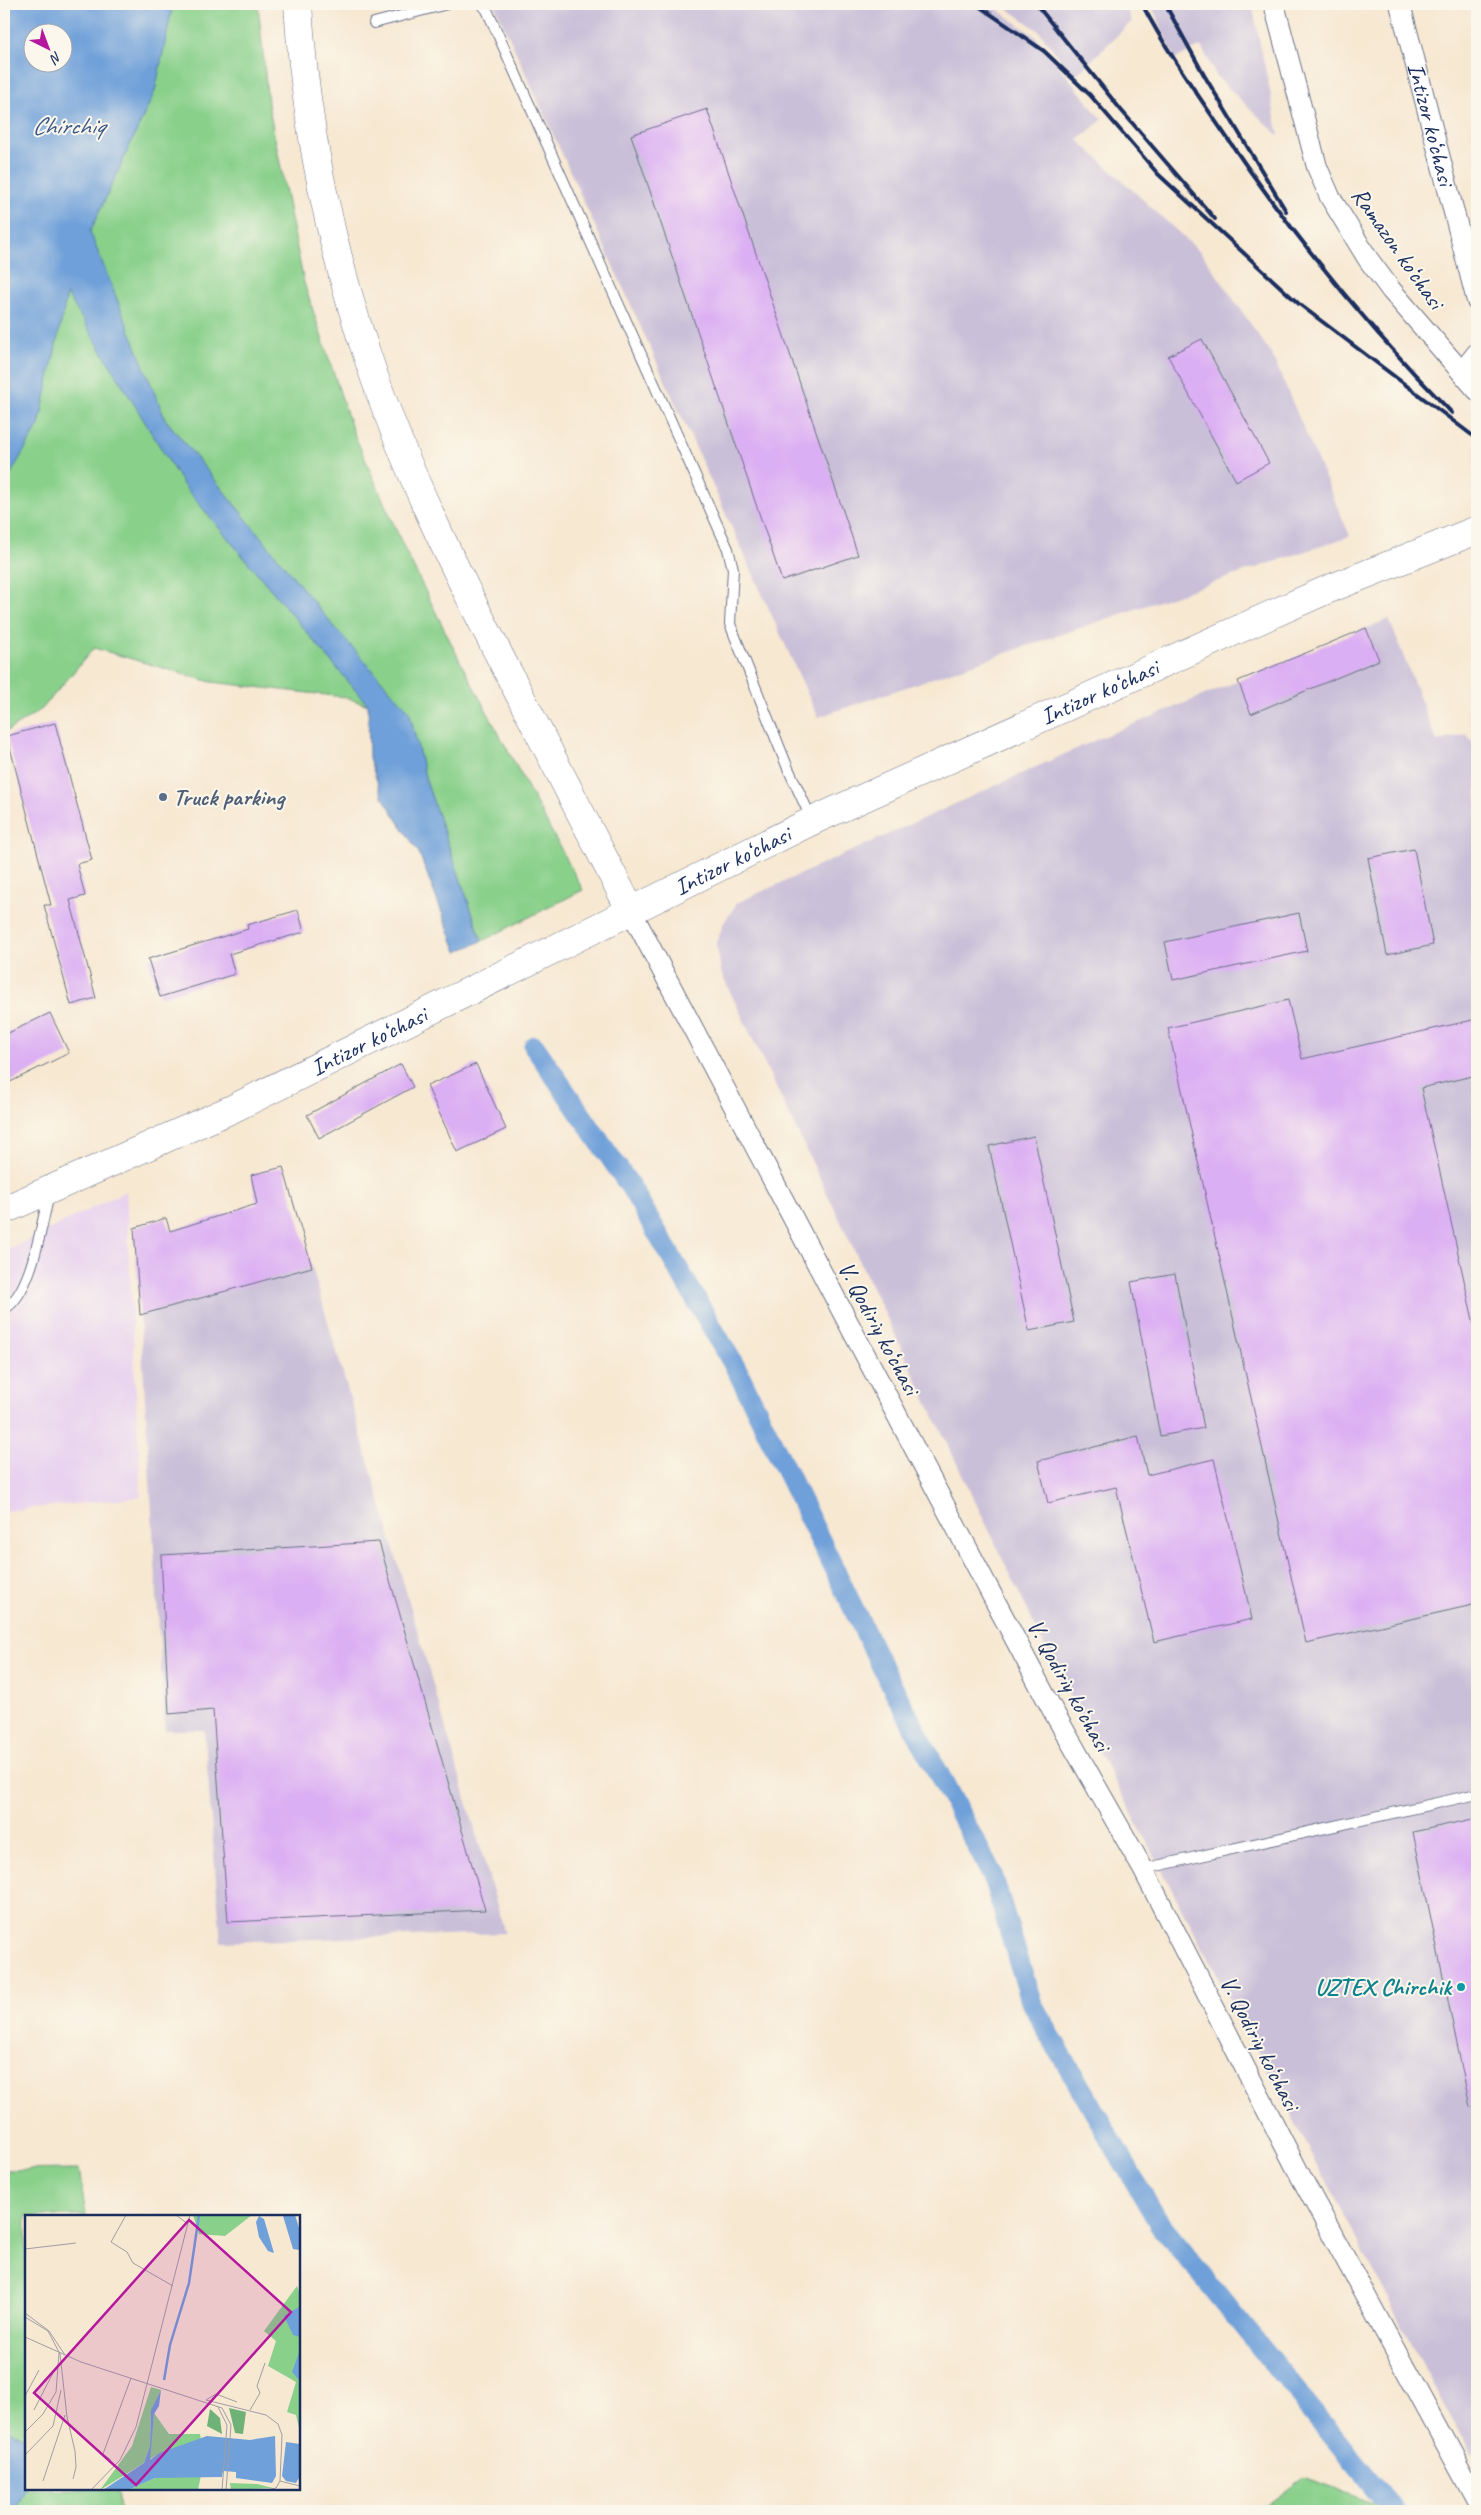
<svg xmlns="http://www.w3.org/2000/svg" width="1481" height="2515" viewBox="0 0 1481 2515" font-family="Caveat,sans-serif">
  <rect width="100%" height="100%" fill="#fbf7ec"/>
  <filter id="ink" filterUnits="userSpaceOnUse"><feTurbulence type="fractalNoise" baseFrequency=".02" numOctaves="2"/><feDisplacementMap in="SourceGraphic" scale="10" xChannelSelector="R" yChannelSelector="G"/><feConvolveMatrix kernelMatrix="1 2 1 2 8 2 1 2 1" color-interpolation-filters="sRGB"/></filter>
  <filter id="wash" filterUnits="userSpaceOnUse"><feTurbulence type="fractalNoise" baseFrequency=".0096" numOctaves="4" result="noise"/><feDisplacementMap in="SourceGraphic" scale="20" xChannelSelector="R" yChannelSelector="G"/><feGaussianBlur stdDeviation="1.12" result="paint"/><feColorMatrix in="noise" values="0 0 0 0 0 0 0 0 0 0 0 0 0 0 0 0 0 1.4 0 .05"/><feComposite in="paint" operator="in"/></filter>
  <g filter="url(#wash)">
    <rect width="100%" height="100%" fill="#f7e8d2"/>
    <polygon fill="#e8d2ef" points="126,1191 141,1497 4,1511 4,1252"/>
    <g fill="#c9bfd8">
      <polygon points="494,4 990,4 1036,37 1102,120 1078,140 1203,255 1272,355 1350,536 818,717"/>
      <polygon points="1001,4 1124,4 1132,21 1074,77 1039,31"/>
      <polygon points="1151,4 1252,4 1279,136 1217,77 1201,46 1175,59"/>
      <polygon points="1389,619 1437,742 1466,734 1477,747 1477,2452 1470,2453 1059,1676 722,975 716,945 723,924 737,903 1100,738"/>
      <polygon points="312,1267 505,1933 221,1942 204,1730 165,1730 140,1315"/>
    </g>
    <g fill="#89d08b" stroke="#528074">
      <polygon points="172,4 258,4 268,103 304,283 352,429 405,550 462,665 583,890 482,941 426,781 409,711 334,627 165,419 90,232 155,91"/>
      <polygon points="67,293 184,486 368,705 344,697 211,682 94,648 42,709 4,733 4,485 39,425"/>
      <polygon points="79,2169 86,2216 26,2216 26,2489 118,2489 120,2511 4,2511 4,2170"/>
      <polygon points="1303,2478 1396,2511 1259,2511"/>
    </g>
    <g fill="#6fa0d9" stroke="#45689c" fill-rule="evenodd">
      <path d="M4 4H173L155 91 90 232 165 419 334 627 409 711 426 781 482 941 457 952 419 853 382 796 369 758 368 705 184 486 67 294 39 425 4 485ZM32 32H62V62H32Z"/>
      <polygon points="4,2428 26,2438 26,2487 15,2511 4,2511"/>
    </g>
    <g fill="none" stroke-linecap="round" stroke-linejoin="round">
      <polyline stroke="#6fa0d9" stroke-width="21" points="534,1046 630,1186 738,1372 883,1669 992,1874 1032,2004 1159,2223 1394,2511"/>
    </g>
    <g id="blocks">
      <g fill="#dbaff3">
        <polygon points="707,109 858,555 782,581 631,135"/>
        <polygon points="1202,339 1269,463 1236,481 1168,356"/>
        <polygon points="1366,628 1379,660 1251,714 1238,681"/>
        <polygon points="55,723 92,860 77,864 85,896 70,900 96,998 71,1005 44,905 51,905 7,736"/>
        <polygon points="1414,849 1433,945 1387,955 1368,858"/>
        <polygon points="298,910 304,932 229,954 235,974 160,997 148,959 248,929 247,925"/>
        <polygon points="1299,913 1307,951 1173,980 1165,942"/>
        <polygon points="1288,1000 1302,1059 1477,1019 1477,1075 1421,1088 1477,1338 1477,1604 1306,1643 1168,1028"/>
        <polygon points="50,1013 69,1053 4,1085 4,1035"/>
        <polygon points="401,1064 413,1087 319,1138 307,1115"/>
        <polygon points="476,1064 506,1129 457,1152 427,1086"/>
        <polygon points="1034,1136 1074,1322 1029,1331 989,1146"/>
        <polygon points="283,1167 312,1267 140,1315 134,1228 166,1218 170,1231 257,1204 251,1175"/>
        <polygon points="1175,1274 1204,1428 1160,1436 1131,1282"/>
        <polygon points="1138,1436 1147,1475 1214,1459 1252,1619 1154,1642 1116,1487 1048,1503 1038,1461"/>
        <polygon points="379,1542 485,1910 228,1922 213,1710 169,1714 161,1555"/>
        <polygon points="1477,1818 1477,2106 1470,2107 1413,1832"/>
      </g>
    </g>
  </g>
  <g filter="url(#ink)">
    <use href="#blocks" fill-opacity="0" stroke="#687087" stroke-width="1"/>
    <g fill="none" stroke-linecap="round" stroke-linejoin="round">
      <g stroke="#687087" stroke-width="12">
        <g id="lane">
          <polyline points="482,4 487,10 728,549 733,569 730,624 787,766 812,820"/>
          <polyline points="374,23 447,4"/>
          <path d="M4 1309C32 1294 41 1224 49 1195"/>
          <polyline points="1143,1869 1477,1794"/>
        </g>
      </g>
      <g stroke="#687087" stroke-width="22">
        <g id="street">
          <polyline points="1274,4 1317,167 1330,197 1368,259 1391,290 1477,390"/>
          <path id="s1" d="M1400 4 1477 301"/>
          <polyline points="1462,372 1477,353"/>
          <polyline points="631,911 1052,1709 1143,1869 1300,2175 1477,2501"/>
        </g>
      </g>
      <g stroke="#687087" stroke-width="29">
        <path id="secondary" d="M298 4C305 123 330 245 368 358 405 470 458 576 512 680 552 757 591 834 631 911"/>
      </g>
      <g stroke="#687087" stroke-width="29">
        <g id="primary">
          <path id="s2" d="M4 1210 232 1109 812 821 1324 591 1477 530"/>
        </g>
      </g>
      <use href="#lane" stroke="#fff" stroke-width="10"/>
      <use href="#street" stroke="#fff" stroke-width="20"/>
      <use href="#secondary" stroke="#fff" stroke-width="28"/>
      <use href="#primary" stroke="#fff" stroke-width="28"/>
      <g stroke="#1b2f5e" stroke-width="4">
        <polyline points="976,4 1044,51 1090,95 1158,174 1299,304 1477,439"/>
        <polyline points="1036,4 1121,110 1215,219"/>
        <path d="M1142 4C1165 48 1193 88 1221 129 1289 230 1366 326 1452 413"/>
        <polyline points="1165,4 1204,75 1286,211"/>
      </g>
    </g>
  </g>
  <circle fill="#5c6f8a" stroke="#fbf7ec" stroke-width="2" cx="163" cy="797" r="5"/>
  <circle fill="#0f9aa8" stroke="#fbf7ec" stroke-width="2" cx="1461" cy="1987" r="5"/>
  <g text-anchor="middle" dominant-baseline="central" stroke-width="4" stroke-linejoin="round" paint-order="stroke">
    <g font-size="24" fill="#1b2f5e" stroke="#fbf7ec">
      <text stroke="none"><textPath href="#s1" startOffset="124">Intizor ko‘chasi</textPath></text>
      <text transform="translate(1398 248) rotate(55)">Ramazon ko‘chasi</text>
      <text stroke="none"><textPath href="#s2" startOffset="1212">Intizor ko‘chasi</textPath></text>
      <text stroke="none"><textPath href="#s2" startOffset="808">Intizor ko‘chasi</textPath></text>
      <text stroke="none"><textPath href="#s2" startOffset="402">Intizor ko‘chasi</textPath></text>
      <text transform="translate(879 1328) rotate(62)">V. Qodiriy ko‘chasi</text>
      <text transform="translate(1069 1685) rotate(61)">V. Qodiriy ko‘chasi</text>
      <text transform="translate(1260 2043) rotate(63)">V. Qodiriy ko‘chasi</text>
    </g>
    <g font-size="24" font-weight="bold" fill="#4e5e75" stroke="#fbf7ec" text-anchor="start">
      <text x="173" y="797">Truck parking</text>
    </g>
    <g font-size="24" font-weight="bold" fill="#0d838f" stroke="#fbf7ec" text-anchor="end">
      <text x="1451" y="1987">UZTEX Chirchik</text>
    </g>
    <g font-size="25" font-style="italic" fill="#385789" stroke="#fbf7ec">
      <text x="68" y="126">Chirchiq</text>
    </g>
  </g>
  <g transform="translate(25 2215)">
    <rect width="275" height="275" fill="#f7e8d2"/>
    <path d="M168 0H227L200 21 174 19ZM272 71 275 79 274 213 271 200 262 197 271 167 243 151 251 126 239 116ZM126 172 136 175 126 196 125 231 119 248 75 275 107 231ZM129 198 144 219H175L176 225 134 238 124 245ZM176 260 173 275H103L130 263ZM205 268 232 269 248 273 206 275Z" fill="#89d08b"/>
    <path d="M204 193 221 197 218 219 210 218ZM185 194 195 203 197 219 182 211Z" fill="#6eb277"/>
    <path d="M270 0 275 16V35L268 34 258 1ZM234 1 239 4 249 38 243 36 234 22 231 7ZM274 92 275 93V122L268 120 259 101ZM275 135V166L267 157ZM136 175 134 191 129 199 125 245 134 238 182 221 225 225 250 221 251 261 247 268 211 263V257L198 256 197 262 130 263 103 275H78L119 248 125 231 126 195ZM261 227 275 229V261L271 268 261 266 257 261Z" fill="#6fa0d9"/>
    <path fill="none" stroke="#6fa0d9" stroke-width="2.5" d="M139 165 145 130 164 68 174 0"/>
    <path fill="none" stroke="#9f9ea4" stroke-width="1" d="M101 0 86 27 102 37 108 48 148 71M151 0 163 9M0 34 51 28M0 98 24 116 40 140M0 102 23 116 35 139 42 202 50 236 51 252 48 264M0 122 56 147 197 193 206 210 201 275M0 181 14 155M181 185 241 200 253 209 257 220 255 266 251 273 240 275M181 185 191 179 212 187M193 192 202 210 197 275M9 195 30 154H33M225 195 235 178 232 171 240 148M0 217 18 199 31 177 34 138M0 240 28 211 36 175M86 245 78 239 106 163M18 266 40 200M255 266 275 271M66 275 95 245 111 212 165 0"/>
    <path fill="#b5179e" fill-opacity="0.15" stroke="#b5179e" stroke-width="2.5" d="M164 5 266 97 111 270 9 178Z"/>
    <rect width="275" height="275" fill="none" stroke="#1b2f5e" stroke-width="2.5"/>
  </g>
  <rect width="1481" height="2515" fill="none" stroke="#fbf7ec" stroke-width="20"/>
  <g transform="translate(48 48) rotate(138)"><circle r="24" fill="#fbf7ec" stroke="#a1a7b3"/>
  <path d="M0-4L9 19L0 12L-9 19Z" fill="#b5179e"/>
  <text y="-8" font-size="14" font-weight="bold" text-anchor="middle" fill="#1b2f5e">N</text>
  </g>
</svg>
